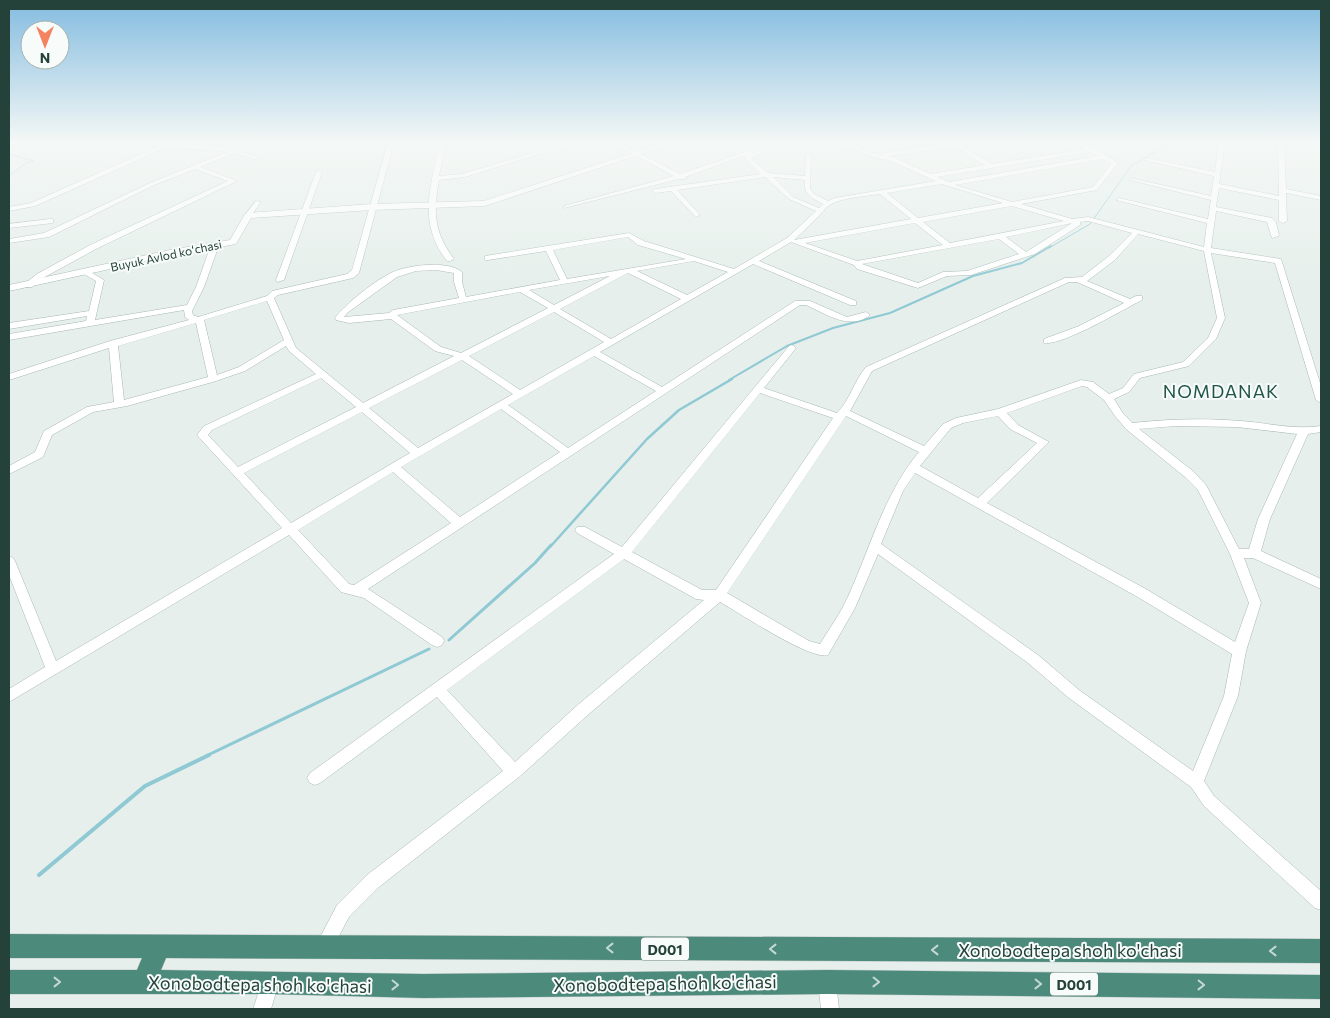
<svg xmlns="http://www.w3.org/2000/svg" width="1330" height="1018" viewBox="0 0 1330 1018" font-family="Commissioner,sans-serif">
  <rect width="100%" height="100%" fill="#e6efeb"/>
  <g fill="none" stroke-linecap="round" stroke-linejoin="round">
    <g stroke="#8ec9d4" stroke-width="1">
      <polyline points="9,154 33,161"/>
      <polyline points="9,176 26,163 34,161"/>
      <polyline points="1049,248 1090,224 1131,166 1173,142"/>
    </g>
    <polyline stroke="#8ec9d4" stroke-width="2" points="729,380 787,346 833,328 890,313 973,276 1022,263 1051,246"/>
    <polyline stroke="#8ec9d4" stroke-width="2.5" points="550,547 647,439 679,410 732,379"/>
    <g stroke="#8ec9d4" stroke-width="3">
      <polyline points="449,640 535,563 551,545"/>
      <polyline points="206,756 429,649"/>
    </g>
    <polyline stroke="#8ec9d4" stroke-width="4" points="39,875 145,786 209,755"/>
    <g stroke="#a8b8b2" stroke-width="1">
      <g id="minor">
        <polygon points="142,142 219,146 259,157 256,159 234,153 200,167 237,181 96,249 43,278 32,287 26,287 26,283 37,274 90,245 228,181 195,169 154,185 49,237 9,243 9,239 44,233 150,183 227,152 167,147 35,206 9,211 9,207 31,203 159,146"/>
        <path d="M388 142H394L359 273 353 278 278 295 274 298 296 348 363 403 454 356 435 351 391 319 349 323 336 320 335 318C345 304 377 279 393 272 409 265 448 260 462 272V282L466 297 560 280 546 251 488 260H485V256L629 233 644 241 734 269 787 238 816 211 789 199 765 177 677 190 700 215 696 217 671 191 655 193 652 191 655 189 761 174 746 159V155L685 177V179H679L564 208V206L674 176 611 142H618L680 174 775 142H782L781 143 758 151 761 153 760 154 751 158 768 173 805 176 806 154 811 153 810 189 814 194 828 201 835 198 936 181 891 161 873 157 836 143 835 142H842L881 155 884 153 955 142H979L978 143 962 146 992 164 1085 149 1073 142C1084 141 1110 156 1118 163L1097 190 1021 204 1072 219 1088 217 1204 247 1207 223 1116 200 1119 198 1208 219 1211 200 1130 180V178L1211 196 1214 176 1144 160 1147 158 1215 172 1219 142H1225L1219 184 1279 196 1278 142H1284L1286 189 1321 196V200L1286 193 1287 221 1283 223 1279 221V200L1219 188 1216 207 1272 218 1276 222 1279 236 1272 238 1267 222 1216 211 1211 248 1281 259 1321 386V403L1316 400 1275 263 1211 253 1225 318 1216 339 1189 366 1140 378 1129 392 1114 399 1122 412 1132 423C1168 419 1204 418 1241 421 1268 423 1294 430 1321 426V432L1308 434 1270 519 1261 551 1321 579V589L1253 558H1244L1261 603 1246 651 1238 696 1204 781 1214 796 1321 891V910L1315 908 1204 806 1191 787 1069 698 1028 663 878 554 855 608 828 655C811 661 738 612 720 602L590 713 519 777 379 887 349 917 330 953 324 956 318 953 315 947 337 905 367 875 503 771 437 697 320 783 315 785 310 783 307 778 310 773 614 554 577 533 575 530 577 527H585L622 547 789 346 792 345 796 348 764 388 837 413C850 400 854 381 866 367L1065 278 1082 277 1109 256 1132 233 1088 221 1080 222V225L1035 254 971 275 947 276 918 288 857 269 854 265 791 242 759 261 856 301V305H850L753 264 600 352 662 387 795 301H810L847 317 866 312 870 315C850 331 826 314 806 305H800L368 589 442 637 444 641 442 645 437 647 432 645 364 598 341 592 289 535 9 702V689L45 667 9 575V556L13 558 15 561 56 661 282 528 197 435 204 426 316 374 289 351 286 346 245 371 216 381 127 406 93 412 52 435 43 457 9 474V466L35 452 44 431 87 407 114 402 109 348 9 380V374L110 341 189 320 185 317 184 310 9 340V334L86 321 87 316 9 329V323L89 311 96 281 84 274 83 272 87 270 104 280 95 320 187 305 196 287 211 245 215 243 219 245 204 287 192 311 193 315 198 317 267 296 272 291 347 274 352 270ZM955 147 985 165 931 174 895 158 888 156ZM1090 152 1098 156 949 182 937 177ZM1103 159 1111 164 1093 187 1012 202 955 185ZM773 177 805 180C803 195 811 197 823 204L819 208 793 197ZM942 184 1003 203 918 218 887 193ZM880 194 911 219 794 240 823 212C831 197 864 197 880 194ZM1012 206 1064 221 950 243 923 222ZM915 223 943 245 857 261 805 243ZM1072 223 1026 252 1006 237ZM1138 234 1204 251 1217 318 1208 338 1183 362 1134 374 1123 388 1109 394 1093 382 1081 380 998 409 956 418 943 424 924 446 850 411 872 371 1069 282H1077L1124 303 1079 326 1044 339V343C1062 346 1124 309 1142 300V296H1136L1130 299 1087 281 1115 260ZM628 237 638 245 686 259 567 279 553 250ZM999 239 1019 254 967 271 943 272 918 283 862 264ZM694 261 728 272 687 295 637 271ZM436 270 454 273V282L459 298 393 310 389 313 344 317 347 313 397 277 416 271ZM628 273 681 299 611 339 560 309ZM610 276 554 305 529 290ZM520 292 548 308 461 353 441 347 397 315ZM267 301 284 340 239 367 217 375 204 320ZM554 312 604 342 520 390 469 356ZM196 323 208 377 124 400 118 346ZM594 356 656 391 568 448 508 405ZM462 360 513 394 418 448 369 408ZM321 378 356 407 238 467 208 435 212 430ZM1082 386 1087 387 1104 400 1115 416 1126 429 1185 477 1198 490 1230 554 1249 603 1235 642 1144 588 987 503 1049 442 1018 425 1007 413ZM760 393 833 418 716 590H702L632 552ZM501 409 560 452 460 517 401 467ZM362 412 410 453 291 523 244 473ZM846 416 919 452C882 496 869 554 844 605 837 618 828 631 820 644L809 641 727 593ZM998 416 1010 429 1037 443 978 498 920 466 951 428 963 423ZM1176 426 1237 427 1297 434 1258 519 1249 549H1239L1206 485 1193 471 1139 429ZM393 472 451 523 354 585 349 584 298 530ZM915 473 1136 596 1232 654 1224 696 1193 771 1079 690 1038 655 881 544 903 491ZM624 559 696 599 704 600 580 703 515 762 447 690Z"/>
        <path d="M440 142H446L439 176 462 174 570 142H578L465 177 439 180C433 213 434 232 454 259L450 261H447C417 223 431 185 440 142Z"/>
        <polygon points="491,142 508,142 505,144"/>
        <polygon points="319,170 322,172 284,280 277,282 276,280 316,172"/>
        <polygon points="256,201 261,202 250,217 246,217 244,216"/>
        <polygon points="50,219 53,219 53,223 9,228 9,224"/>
        <polygon points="270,973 276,976 279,982 271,1009 253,1009 264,976"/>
        <polygon points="827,973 833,976 836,982 839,1009 821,1009 818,982 821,976"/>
      </g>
    </g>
    <g stroke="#a8b8b2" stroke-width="1">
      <polygon id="tertiary" points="667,142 677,142 485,206 372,210 251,218 236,244 170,256 9,291 9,285 170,250 230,240 245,214 248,213 372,204 484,201"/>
    </g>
    <g stroke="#c2cac8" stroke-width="1">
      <polygon id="trunk" points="9,934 1321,939 1321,963 166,958 161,970 423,974 827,970 1321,975 1321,999 827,994 423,998 270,994 9,994 9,970 137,970 142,958 9,958"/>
    </g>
    <use href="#minor" fill="#fff" fill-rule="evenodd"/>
    <use href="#tertiary" fill="#fff" fill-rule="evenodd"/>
    <use href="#trunk" fill="#4c8a7c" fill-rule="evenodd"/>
  </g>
  <defs><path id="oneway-chevron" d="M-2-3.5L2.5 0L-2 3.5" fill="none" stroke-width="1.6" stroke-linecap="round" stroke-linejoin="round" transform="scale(1.25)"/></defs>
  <g stroke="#c4d9d4">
    <use href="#oneway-chevron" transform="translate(610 948) rotate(-180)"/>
    <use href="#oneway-chevron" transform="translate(773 949) rotate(-180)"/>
    <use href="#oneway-chevron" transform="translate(935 950) rotate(-180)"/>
    <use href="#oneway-chevron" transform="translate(1273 951) rotate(-180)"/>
    <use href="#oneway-chevron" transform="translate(57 982)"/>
    <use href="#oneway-chevron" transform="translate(876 982) rotate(1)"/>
    <use href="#oneway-chevron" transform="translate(1038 984) rotate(1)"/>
    <use href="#oneway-chevron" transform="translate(395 985) rotate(1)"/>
    <use href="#oneway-chevron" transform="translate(1201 985) rotate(1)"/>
  </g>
  <linearGradient id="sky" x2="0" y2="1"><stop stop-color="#84bce0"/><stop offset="0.5" stop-color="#f4f8f6"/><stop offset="1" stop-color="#f4f8f6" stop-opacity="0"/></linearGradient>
  <rect width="1330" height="284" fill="url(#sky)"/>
  <g text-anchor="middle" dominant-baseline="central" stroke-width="4" stroke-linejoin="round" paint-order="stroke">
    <g font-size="12" fill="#24423a" stroke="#f7fbf9">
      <text transform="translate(166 255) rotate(-12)">Buyuk Avlod koʻchasi</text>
    </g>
    <g fill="#f7fbf9" stroke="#637a73" stroke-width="1">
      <rect x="641" y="937.5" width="48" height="23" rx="4"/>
      <rect x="1050" y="972.5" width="48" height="23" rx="4"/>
    </g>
    <g font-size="14" font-weight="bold" fill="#24423a">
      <text x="665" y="949">D001</text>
      <text x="1074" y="984">D001</text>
    </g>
    <g font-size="18" letter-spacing="1" fill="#1f5548" stroke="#f7fbf9">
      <text x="1221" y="391">NOMDANAK</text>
    </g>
    <g font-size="18" fill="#24423a" stroke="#f7fbf9">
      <text x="1070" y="950">Xonobodtepa shoh ko'chasi</text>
      <text transform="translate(665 983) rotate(-1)">Xonobodtepa shoh ko'chasi</text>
      <text transform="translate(260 984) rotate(1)">Xonobodtepa shoh ko'chasi</text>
    </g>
  </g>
  <rect width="1330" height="1018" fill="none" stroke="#24423a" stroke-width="20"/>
  <g transform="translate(45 45) rotate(180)"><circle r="24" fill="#f7fbf9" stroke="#a3b1ad"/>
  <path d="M0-4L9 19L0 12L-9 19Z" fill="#f4845f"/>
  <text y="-8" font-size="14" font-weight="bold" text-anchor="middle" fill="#24423a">N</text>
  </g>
</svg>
